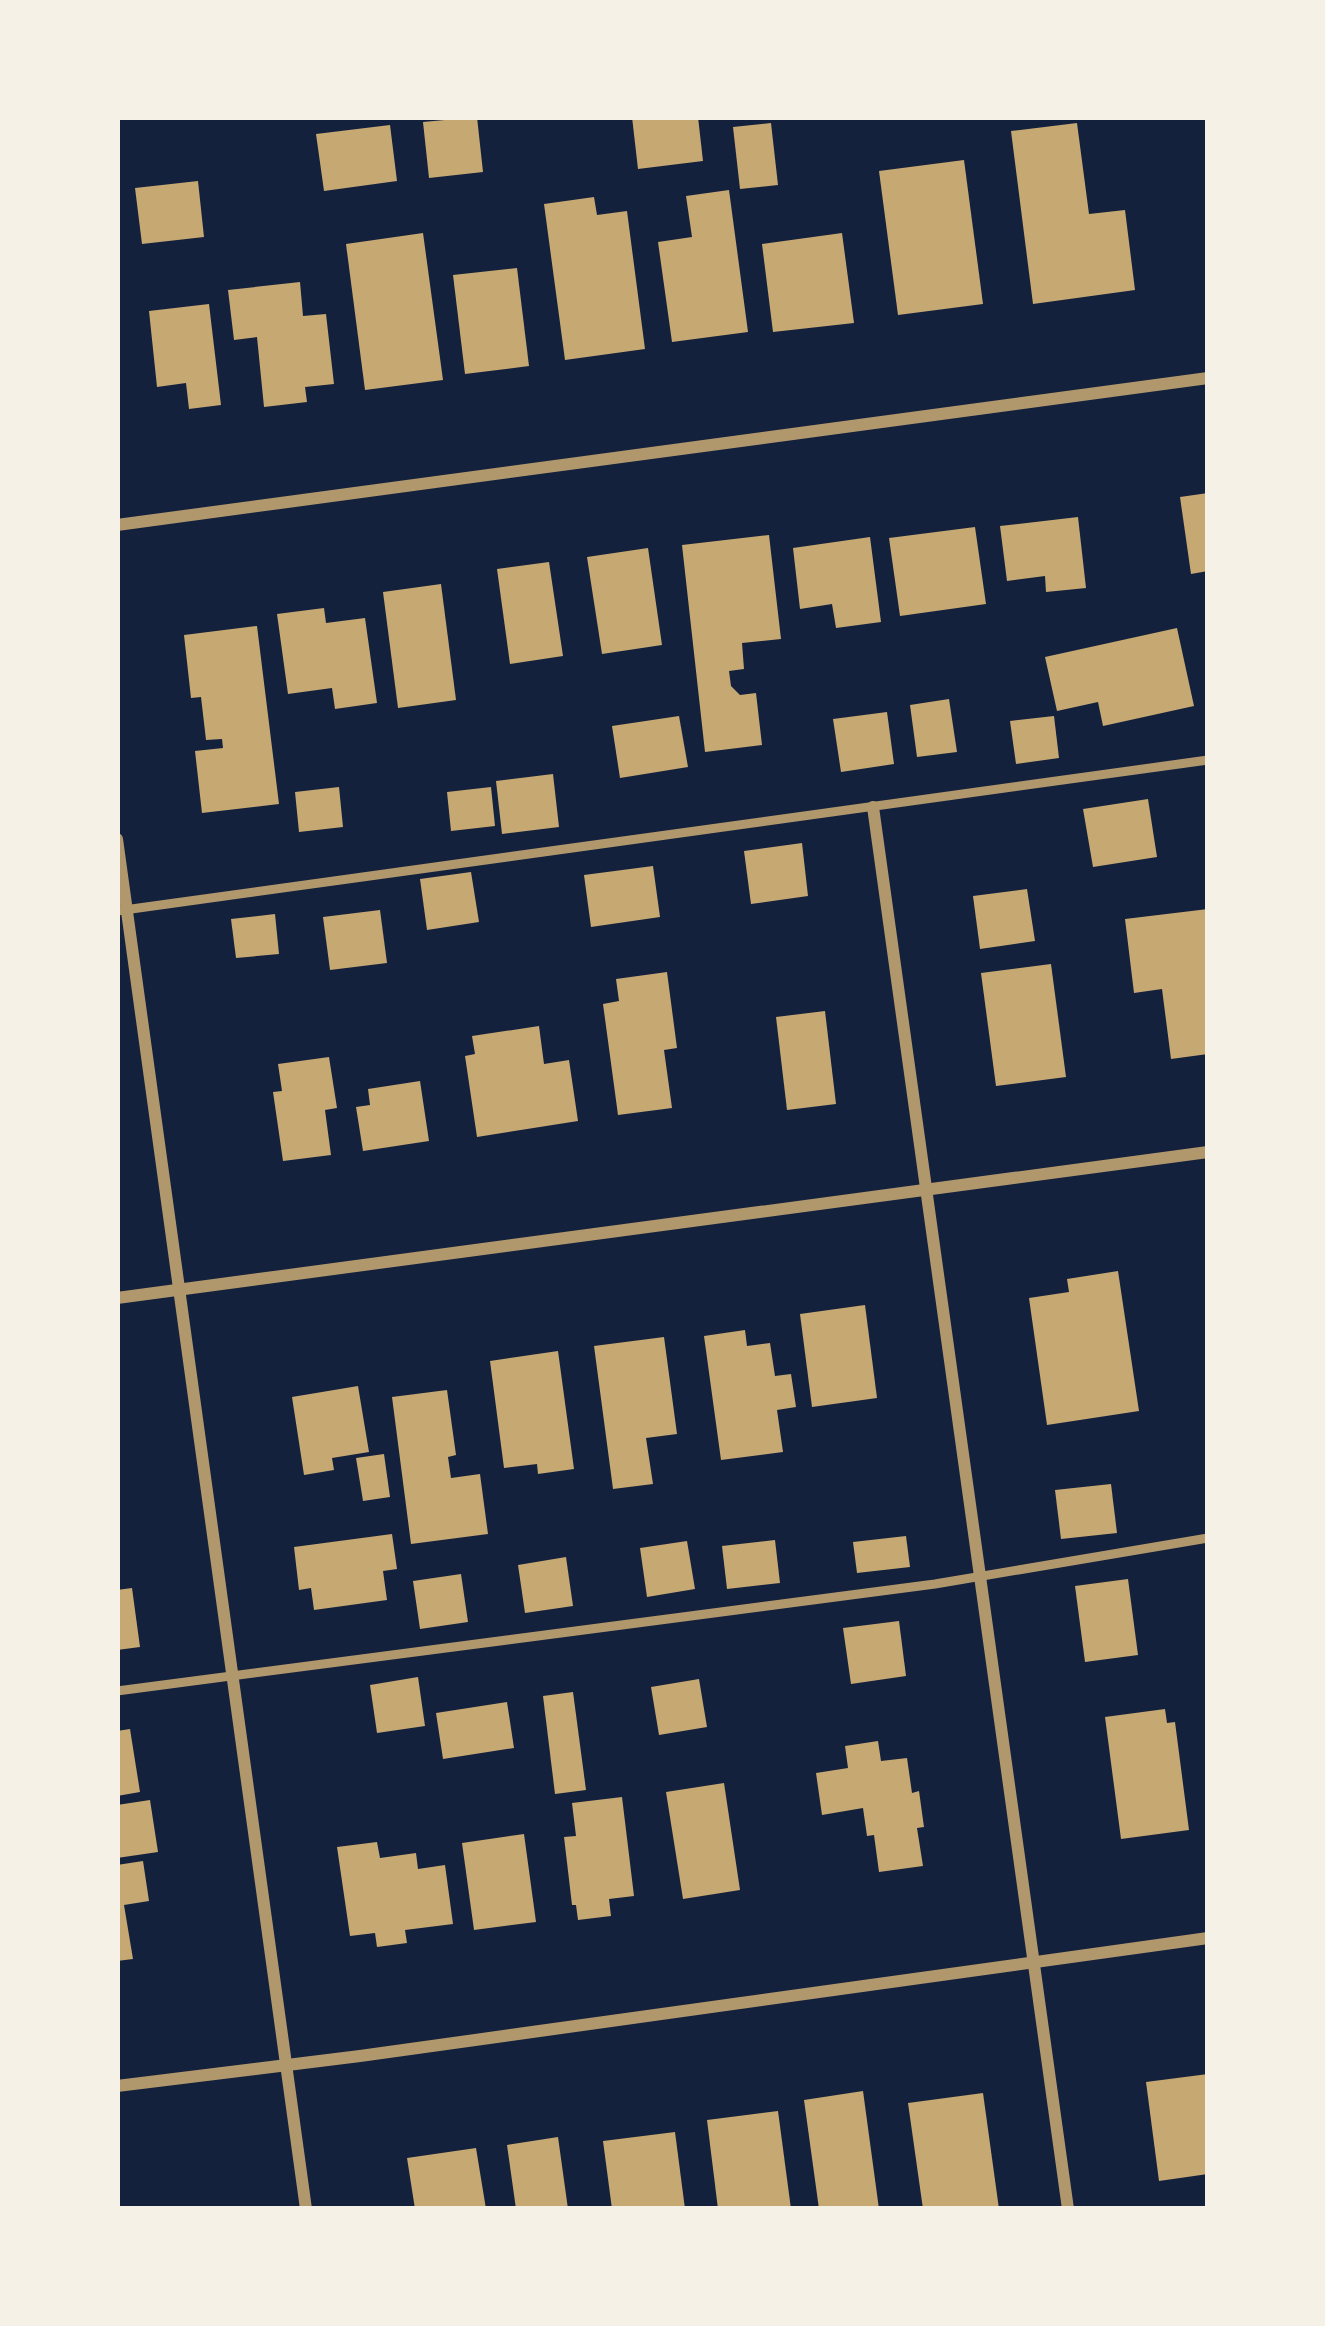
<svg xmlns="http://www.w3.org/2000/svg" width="1325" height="2326" viewBox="0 0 1325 2326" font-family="Figtree,sans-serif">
  <rect width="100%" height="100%" fill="#14213d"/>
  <g fill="#c6a872">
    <polygon points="477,117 483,172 429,178 423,122"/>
    <polygon points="632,117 698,117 703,161 638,169"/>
    <polygon points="771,123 778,185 740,189 733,127"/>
    <polygon points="1077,123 1089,214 1125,210 1135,290 1033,304 1011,131"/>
    <polygon points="390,125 397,181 324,191 316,134"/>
    <polygon points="964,160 983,304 898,315 879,171"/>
    <polygon points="198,181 204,237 142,244 135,188"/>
    <polygon points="729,190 748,332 672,342 658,242 692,237 686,196"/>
    <polygon points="594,197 597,215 627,211 645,349 565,360 544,204"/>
    <polygon points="423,233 443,380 365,390 346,244"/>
    <polygon points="842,233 854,323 773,332 762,244"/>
    <polygon points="517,268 529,366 465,374 453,275"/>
    <polygon points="300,282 303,316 326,314 334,384 305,387 307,402 264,407 257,337 234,340 228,290"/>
    <polygon points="209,304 221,405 189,409 186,383 157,387 149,311"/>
    <polygon points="1208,493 1208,571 1191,574 1180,497"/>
    <polygon points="1078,517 1086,588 1046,592 1045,576 1007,581 1000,526"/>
    <polygon points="975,527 986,604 900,616 889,538"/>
    <polygon points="769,535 781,639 742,643 744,669 729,671 731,686 740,695 756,693 762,745 705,752 682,545"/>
    <polygon points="870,537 881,622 836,628 832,604 800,609 793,548"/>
    <polygon points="648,548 662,645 602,654 587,557"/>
    <polygon points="549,562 563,656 510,664 497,569"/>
    <polygon points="441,584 456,700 398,708 383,592"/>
    <polygon points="324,608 326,623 365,618 377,703 335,709 332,688 288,694 277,614"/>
    <polygon points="257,626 279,804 202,813 195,751 223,748 222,739 206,740 201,697 191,698 184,635"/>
    <polygon points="1177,628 1194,706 1103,726 1098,702 1057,711 1045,657"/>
    <polygon points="949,699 957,752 917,757 910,705"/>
    <polygon points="887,712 894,764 841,772 833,719"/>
    <polygon points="679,716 688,767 620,778 612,726"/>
    <polygon points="1054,716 1059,758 1016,764 1010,721"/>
    <polygon points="553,774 559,827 502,834 496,781"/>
    <polygon points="339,787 343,827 299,832 295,792"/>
    <polygon points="491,787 495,826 451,831 447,792"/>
    <polygon points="1148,799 1157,857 1093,867 1083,809"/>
    <polygon points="802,843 808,896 751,904 744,851"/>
    <polygon points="653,866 660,917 591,927 584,875"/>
    <polygon points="471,872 479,922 427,930 420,879"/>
    <polygon points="1027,889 1035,941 980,949 973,896"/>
    <polygon points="1208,909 1208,1054 1171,1059 1162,989 1134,993 1125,919"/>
    <polygon points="380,910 387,963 330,970 323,917"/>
    <polygon points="275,914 279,954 236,958 231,919"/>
    <polygon points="1051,964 1066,1077 996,1086 981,973"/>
    <polygon points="667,972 677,1048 664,1050 672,1108 618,1115 603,1004 619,1001 616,979"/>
    <polygon points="825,1011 836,1104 787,1110 776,1017"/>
    <polygon points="539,1026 544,1064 569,1060 578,1121 477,1137 465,1056 475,1054 472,1036"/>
    <polygon points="329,1057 337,1108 325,1110 331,1155 283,1161 273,1092 282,1091 278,1064"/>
    <polygon points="420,1081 429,1141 363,1151 356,1107 370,1105 368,1089"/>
    <polygon points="1118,1271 1139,1411 1047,1425 1029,1298 1069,1292 1067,1279"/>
    <polygon points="865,1305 877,1398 812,1407 800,1314"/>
    <polygon points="745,1330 747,1346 770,1343 775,1376 791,1374 796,1407 777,1410 783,1452 721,1460 704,1336"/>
    <polygon points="664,1337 677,1434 646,1438 653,1484 613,1489 594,1346"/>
    <polygon points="558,1351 574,1469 538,1474 537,1464 504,1468 490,1361"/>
    <polygon points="358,1386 369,1452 332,1458 334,1470 304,1475 292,1397"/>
    <polygon points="447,1390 456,1455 448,1457 451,1478 480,1474 488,1534 411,1544 392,1397"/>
    <polygon points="384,1454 390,1497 363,1501 356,1458"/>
    <polygon points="1111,1484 1117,1533 1061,1539 1055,1490"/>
    <polygon points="392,1534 397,1569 383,1571 387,1600 314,1610 311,1588 299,1590 294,1547"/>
    <polygon points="906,1536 910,1567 857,1573 853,1542"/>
    <polygon points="775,1540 780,1583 727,1589 722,1546"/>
    <polygon points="687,1541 695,1589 647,1597 640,1548"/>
    <polygon points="566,1557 573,1606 525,1613 518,1565"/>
    <polygon points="461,1574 468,1622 420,1629 413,1581"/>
    <polygon points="1128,1579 1138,1655 1085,1662 1075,1586"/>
    <polygon points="132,1588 140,1647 117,1650 117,1590"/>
    <polygon points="899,1621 906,1676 851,1684 843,1628"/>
    <polygon points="418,1677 425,1726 377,1733 370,1685"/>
    <polygon points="699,1679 707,1727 659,1735 651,1687"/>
    <polygon points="573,1692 586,1790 555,1794 543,1696"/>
    <polygon points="507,1702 514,1748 443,1759 436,1713"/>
    <polygon points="1165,1709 1167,1723 1175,1722 1189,1830 1121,1839 1105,1717"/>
    <polygon points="130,1729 140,1792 117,1796 117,1731"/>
    <polygon points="878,1741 881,1761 907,1758 912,1793 919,1791 924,1827 917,1828 923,1866 879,1872 874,1835 867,1836 863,1808 822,1815 816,1773 848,1768 845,1746"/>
    <polygon points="724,1783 740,1890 683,1899 666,1792"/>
    <polygon points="622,1797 634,1896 609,1899 611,1916 578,1920 576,1905 572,1905 564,1837 576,1836 572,1803"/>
    <polygon points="150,1800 158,1852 117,1858 117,1805"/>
    <polygon points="524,1834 536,1922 474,1930 462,1843"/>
    <polygon points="377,1842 380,1858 416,1853 418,1869 445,1865 453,1924 405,1930 407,1943 377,1947 375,1933 350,1936 337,1847"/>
    <polygon points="143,1861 149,1901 124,1905 133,1959 117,1961 117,1865"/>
    <polygon points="1208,2074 1208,2174 1159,2181 1146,2082"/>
    <polygon points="863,2091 879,2209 819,2209 804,2100"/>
    <polygon points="983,2093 999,2209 923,2209 908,2103"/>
    <polygon points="778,2111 791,2209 718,2209 707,2120"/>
    <polygon points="675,2132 685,2209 612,2209 603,2141"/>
    <polygon points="558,2137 568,2209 516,2209 507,2145"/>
    <polygon points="476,2148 486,2209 415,2209 407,2158"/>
  </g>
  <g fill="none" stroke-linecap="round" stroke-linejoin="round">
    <g stroke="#b1986c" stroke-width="9">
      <polyline points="117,911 1208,760"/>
      <polyline points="117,1691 935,1584 1208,1538"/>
    </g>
    <g stroke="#b1986c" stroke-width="12">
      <polyline points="117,525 1208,378"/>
      <polyline points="873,807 1068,2209"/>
      <polyline points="117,839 306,2209"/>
      <polyline points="117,1298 1208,1152"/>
      <polyline points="117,2086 360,2056 1208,1938"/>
    </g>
  </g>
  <rect width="1325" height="2326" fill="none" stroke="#f6f1e7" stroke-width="240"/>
</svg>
